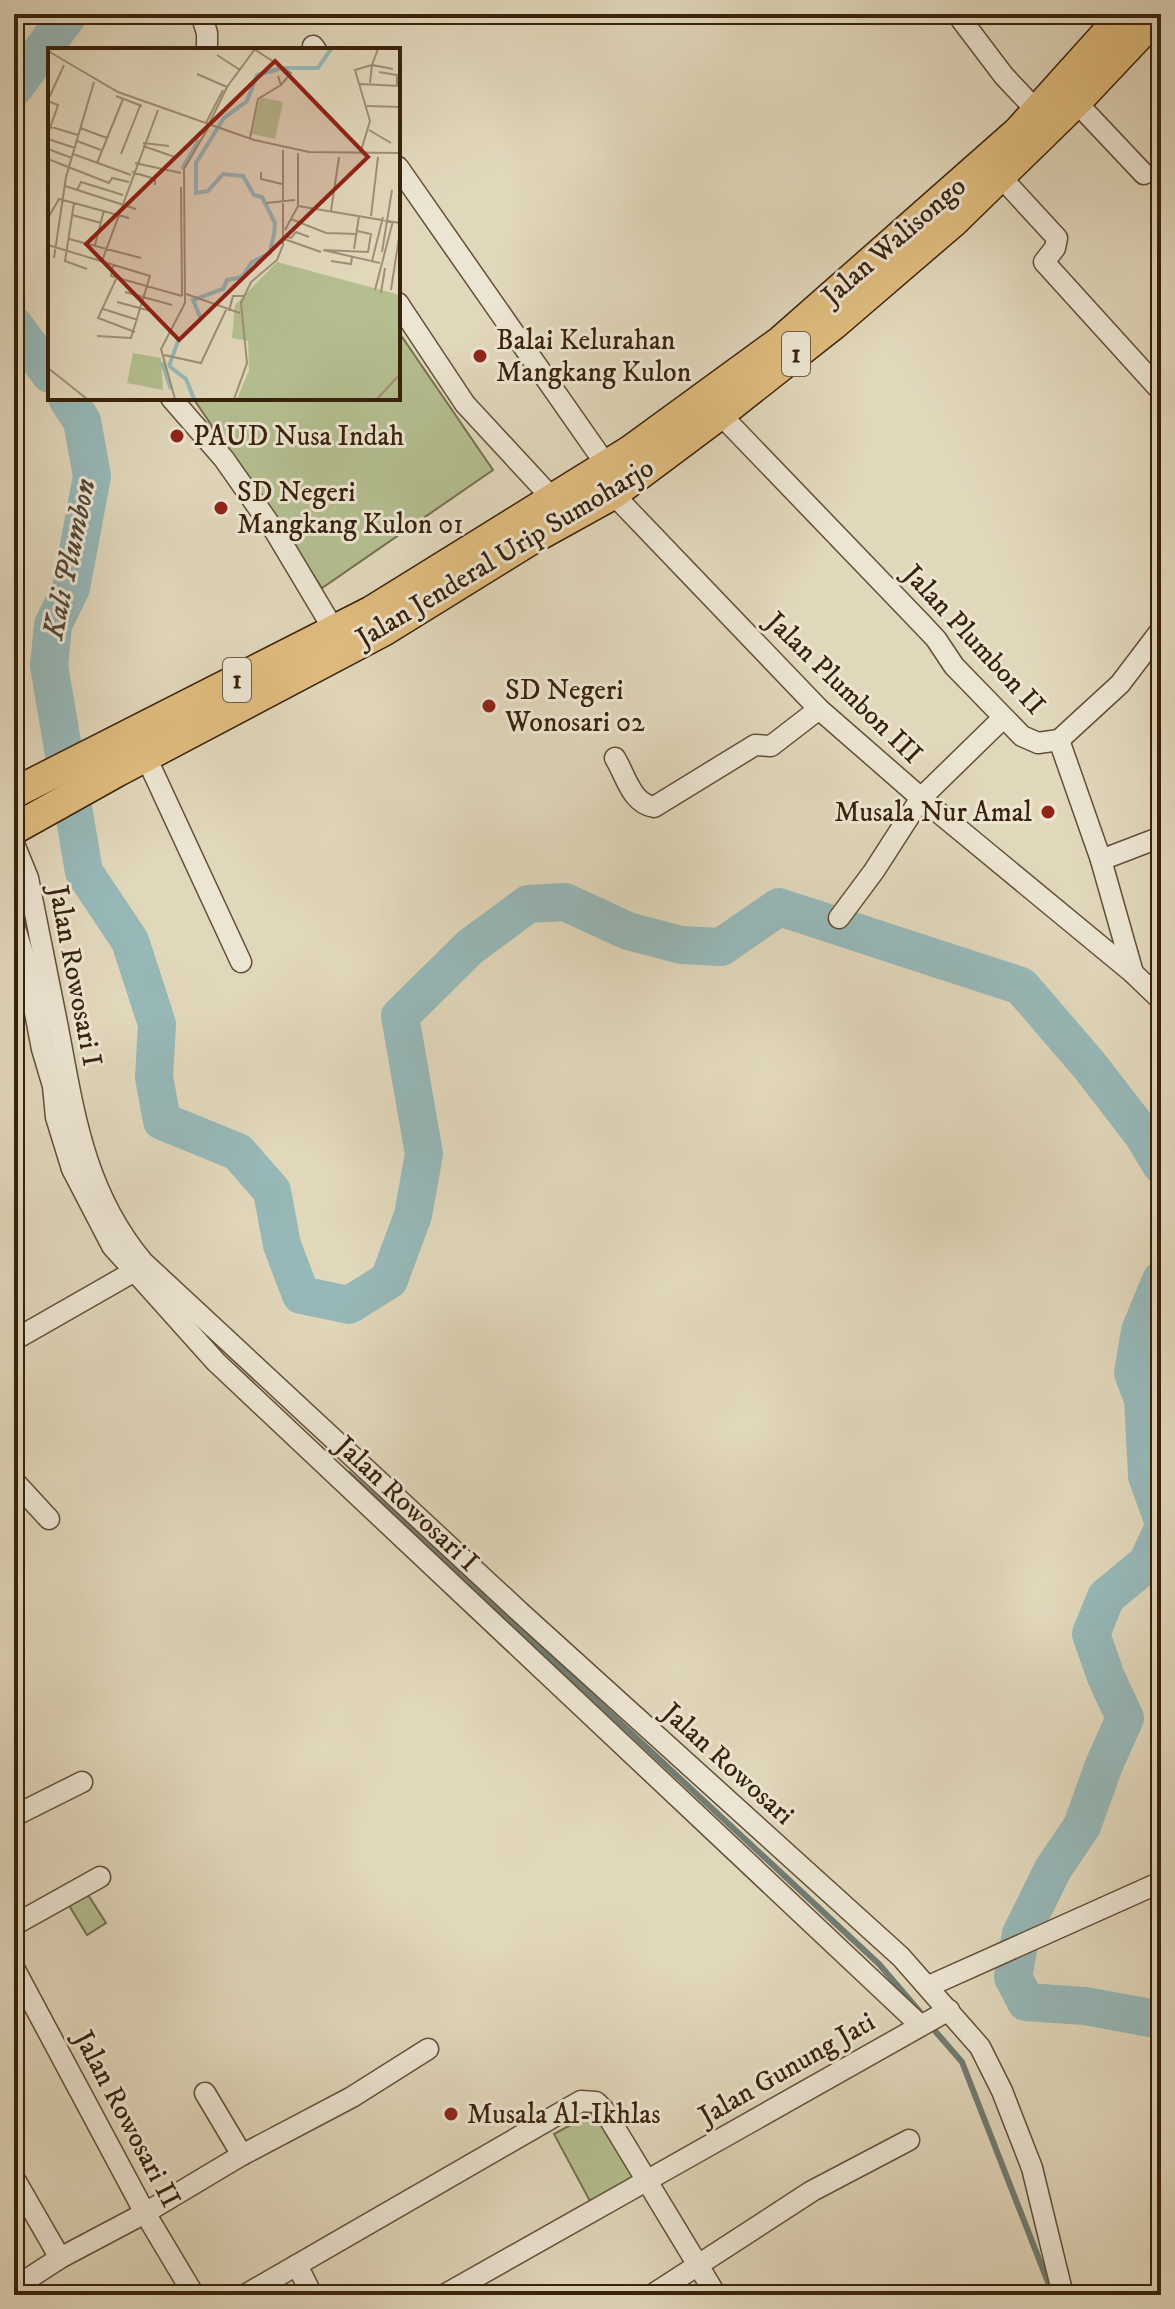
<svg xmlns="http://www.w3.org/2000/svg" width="1175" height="2309" viewBox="0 0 1175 2309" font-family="'IM FELL DW Pica',serif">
  <rect width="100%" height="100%" fill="#e1d7bb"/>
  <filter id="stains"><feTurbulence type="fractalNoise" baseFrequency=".0025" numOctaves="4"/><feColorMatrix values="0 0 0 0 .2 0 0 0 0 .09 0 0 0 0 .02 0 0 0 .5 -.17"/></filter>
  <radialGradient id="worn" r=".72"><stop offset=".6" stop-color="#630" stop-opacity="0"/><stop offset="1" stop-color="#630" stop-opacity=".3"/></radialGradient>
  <g fill="#b4be8f" stroke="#76704d" stroke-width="2">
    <polygon points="398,331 493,470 322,588 193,398 398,398"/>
    <polygon points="85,1890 106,1923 87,1935 67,1902"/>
    <polygon points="600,2109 637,2178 591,2203 554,2134"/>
  </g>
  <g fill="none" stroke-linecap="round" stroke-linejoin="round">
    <g stroke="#717c73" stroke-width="6">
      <polyline points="14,876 24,929"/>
      <polyline points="349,1474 468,1581 879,1964 920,2012"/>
      <polyline points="929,2024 962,2062 1053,2295"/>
    </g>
    <g stroke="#97b8b8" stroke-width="38">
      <polyline points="14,88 69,14"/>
      <polyline points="14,325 50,374"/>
      <polyline points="67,398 82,421 92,476 71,588 53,625 49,666 84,872 130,941 157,1024 154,1077 162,1121 238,1152 272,1191 282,1245 301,1295 349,1305 389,1280 413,1215 424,1154 400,1016 470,947 528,904 565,902 628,931 681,945 721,947 779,907 1021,986 1089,1065 1143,1135 1161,1165"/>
      <polyline points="1161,1280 1140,1331 1133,1373 1143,1400 1147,1476 1161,1515"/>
      <polyline points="1161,1533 1147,1563 1106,1597 1091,1634 1106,1677 1125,1718 1104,1765 1082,1826 1053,1869 1021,1934 1013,1977 1026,2002 1085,2006 1161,2020"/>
    </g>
    <g stroke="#634f37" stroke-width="23">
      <g id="minor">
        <polyline points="201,14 207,33 207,50"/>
        <polyline points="957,14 1004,76 1037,111"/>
        <polyline points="313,46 316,50"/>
        <polyline points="1076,102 1144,174"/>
        <polyline points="398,167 607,466"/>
        <polyline points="1000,176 1057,238 1055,248 1044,262 1161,391"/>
        <polyline points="398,303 465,404 552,498"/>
        <polyline points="171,398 224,459 276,533 334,630"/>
        <polyline points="720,414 921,623 936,639 954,666 1022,736 1038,743 1059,740"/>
        <polyline points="613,494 819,709 921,798 1133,973 1161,1000"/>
        <polyline points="1059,740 1101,860 1133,973"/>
        <polyline points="1059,740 1120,684 1161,630"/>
        <polyline points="146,757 241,962"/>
        <path d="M615 758C626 776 631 803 654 807L755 745 771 746 819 709"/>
        <path d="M14 844 28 878C38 928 48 978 58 1028 74 1114 85 1193 143 1262L522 1614 901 1957 980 2047 1002 2091 1032 2168 1063 2295"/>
        <polyline points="1101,860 1161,837"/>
        <polyline points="839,918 874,871 921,798 1003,718"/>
        <polyline points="14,925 25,960 42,1049 53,1086 56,1117 72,1169 112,1246 216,1362 920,2025"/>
        <polyline points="14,1340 133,1272"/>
        <polyline points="14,1481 49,1519"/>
        <polyline points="14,1816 82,1782"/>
        <polyline points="14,1925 100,1877"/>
        <polyline points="14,1968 145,2213 194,2295"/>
        <polyline points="929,1986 1161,1882"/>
        <polyline points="205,2093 242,2155"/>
        <polyline points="14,2178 60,2258"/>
        <polyline points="297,2265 312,2295"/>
        <polyline points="14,2288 60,2258 145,2213 242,2155 352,2097 428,2049"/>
        <polyline points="245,2295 581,2101 596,2102 604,2110 716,2295"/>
        <polyline points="444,2295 949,2010"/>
        <polyline points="652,2295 812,2191 909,2140"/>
      </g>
    </g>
    <g stroke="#39220b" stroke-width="33">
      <g id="highway">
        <polyline points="14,793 372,611 630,451 781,341 1018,132 1124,14"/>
        <polyline points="14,829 116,772 383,631 530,540 613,494 720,414 834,324 954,221 1076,102 1159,14"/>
      </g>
    </g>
    <use href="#minor" stroke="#ece5d3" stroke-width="20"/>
    <use href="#highway" stroke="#e0bc7e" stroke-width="30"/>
  </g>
  <g fill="#8f2418" stroke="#ece5d3" stroke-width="3">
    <circle cx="480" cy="356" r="8"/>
    <circle cx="177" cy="436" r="8"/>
    <circle cx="221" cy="508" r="8"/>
    <circle cx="489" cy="706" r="8"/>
    <circle cx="1048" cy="812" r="8"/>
    <circle cx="451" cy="2114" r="8"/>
  </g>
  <g text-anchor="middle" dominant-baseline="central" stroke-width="6" stroke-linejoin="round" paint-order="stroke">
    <g fill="#ece5d3" stroke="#6f5c47" stroke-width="2">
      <rect x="782" y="332" width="28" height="44" rx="6"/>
      <rect x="223" y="658" width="28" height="44" rx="6"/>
    </g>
    <g font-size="26" font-weight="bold" fill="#39220b">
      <text x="796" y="354">1</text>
      <text x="237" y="680">1</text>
    </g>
    <g font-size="28" fill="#39220b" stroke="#ece5d3">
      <text transform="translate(894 241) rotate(-41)">Jalan Walisongo</text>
      <text transform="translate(505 553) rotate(-31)">Jalan Jenderal Urip Sumoharjo</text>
      <text transform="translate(974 640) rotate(47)">Jalan Plumbon II</text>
      <text transform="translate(844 688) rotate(44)">Jalan Plumbon III</text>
      <text transform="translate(75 976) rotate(79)">Jalan Rowosari I</text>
      <text transform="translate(407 1504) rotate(43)">Jalan Rowosari I</text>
      <text transform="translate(728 1764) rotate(42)">Jalan Rowosari</text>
      <text transform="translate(787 2069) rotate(-30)">Jalan Gunung Jati</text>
      <text transform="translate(127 2119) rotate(62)">Jalan Rowosari II</text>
    </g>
    <g font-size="28" fill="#39220b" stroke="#ece5d3" text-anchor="start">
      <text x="496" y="340">Balai Kelurahan<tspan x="496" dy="32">Mangkang Kulon</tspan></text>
      <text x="193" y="436">PAUD Nusa Indah</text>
      <text x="237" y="492">SD Negeri<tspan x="237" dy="32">Mangkang Kulon 01</tspan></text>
      <text x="505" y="690">SD Negeri<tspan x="505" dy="32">Wonosari 02</tspan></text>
      <text x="1032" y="812" text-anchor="end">Musala Nur Amal</text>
      <text x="467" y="2114">Musala Al-Ikhlas</text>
    </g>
    <g font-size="30" font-style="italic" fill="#504836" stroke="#ece5d3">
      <text transform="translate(70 559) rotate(-78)">Kali Plumbon</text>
    </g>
  </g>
  <g transform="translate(48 48)">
    <rect width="352" height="352" fill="#e1d7bb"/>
    <path d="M212 49 235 54 227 91 204 86ZM229 214 352 247V351H189L201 322 200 293 184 290 187 257ZM85 305 113 310 115 342 79 335Z" fill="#b4be8f"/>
    <path fill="none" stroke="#97b8b8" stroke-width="4" d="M134 121 151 92M114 314 123 341M121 318 130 293 153 271 145 252 175 241 179 232 194 229 204 214 222 205 226 186 227 175 214 149 206 147 195 128 175 126 160 143 148 145V115L176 70 199 53 209 27 234 20H270L283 1M121 318 138 331 146 351"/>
    <path fill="none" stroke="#9e8f75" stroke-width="2" d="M206 1 243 25 233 37M0 3 70 44 206 92 261 104 352 105M169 7 192 22M331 24 349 27V38M149 26 179 39M322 35 324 17 345 21M312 36 352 38M68 48 94 58M0 52 16 17M0 53 10 57 0 86M319 58 352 59M158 75 175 42M161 76 179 39 207 1M0 78 30 87M32 80 59 90M321 82 343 95M202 90 210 51 233 37 230 28M0 91 27 100M29 93 53 102M95 95 121 98M95 98 127 109M0 101 24 110M25 106 83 127M73 106 92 58M312 106 322 73 307 22 324 17 330 1M0 111 61 135 64 130 81 134M49 115 75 51M87 115 133 125M84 124 107 131V137M213 124V131L234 136M17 138 88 161M133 139 134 248M29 142 33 134 75 147M26 155 17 213 39 221M218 155 247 152M250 158 352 175M283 163 291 109M24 167 53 175M323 168 330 109M0 170 11 151 81 170M243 171 278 185 309 186M237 182 250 158V105M309 183 323 186 320 204 275 202 332 215M237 188 243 190 248 184 261 189M21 191 93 210M236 191 273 204M0 197 102 228 83 290 49 288M47 197 56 162M306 201 311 168M334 204 344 142M6 210 18 129 46 34M54 213 110 62M283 213 303 216 304 209M324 213 335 169M65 216 63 228 134 248M69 229 50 270 87 284M327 242 345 173M343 242 352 183M77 244 124 257M333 245 337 220M138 246 192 265M69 254 103 263M55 261 90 272M181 263 185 248H196M116 307 153 315 178 262M0 320 39 351M127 351 113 301 137 255 136 121 160 80M186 351 199 315 193 255 203 234 229 212 235 197V102M329 351 352 326"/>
    <path fill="#8f2418" fill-opacity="0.15" stroke="#8f2418" stroke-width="4" d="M227 13 320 109 131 292 38 196Z"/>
    <rect width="352" height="352" fill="none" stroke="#39220b" stroke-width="4"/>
  </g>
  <rect width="1175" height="2309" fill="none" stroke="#e1d7bb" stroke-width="48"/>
  <rect x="16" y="16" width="1143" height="2277" fill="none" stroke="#39220b" stroke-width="4"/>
  <rect x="24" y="24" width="1127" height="2261" fill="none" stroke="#39220b" stroke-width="2"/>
  <rect width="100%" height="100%" filter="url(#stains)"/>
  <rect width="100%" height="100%" fill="url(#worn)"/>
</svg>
